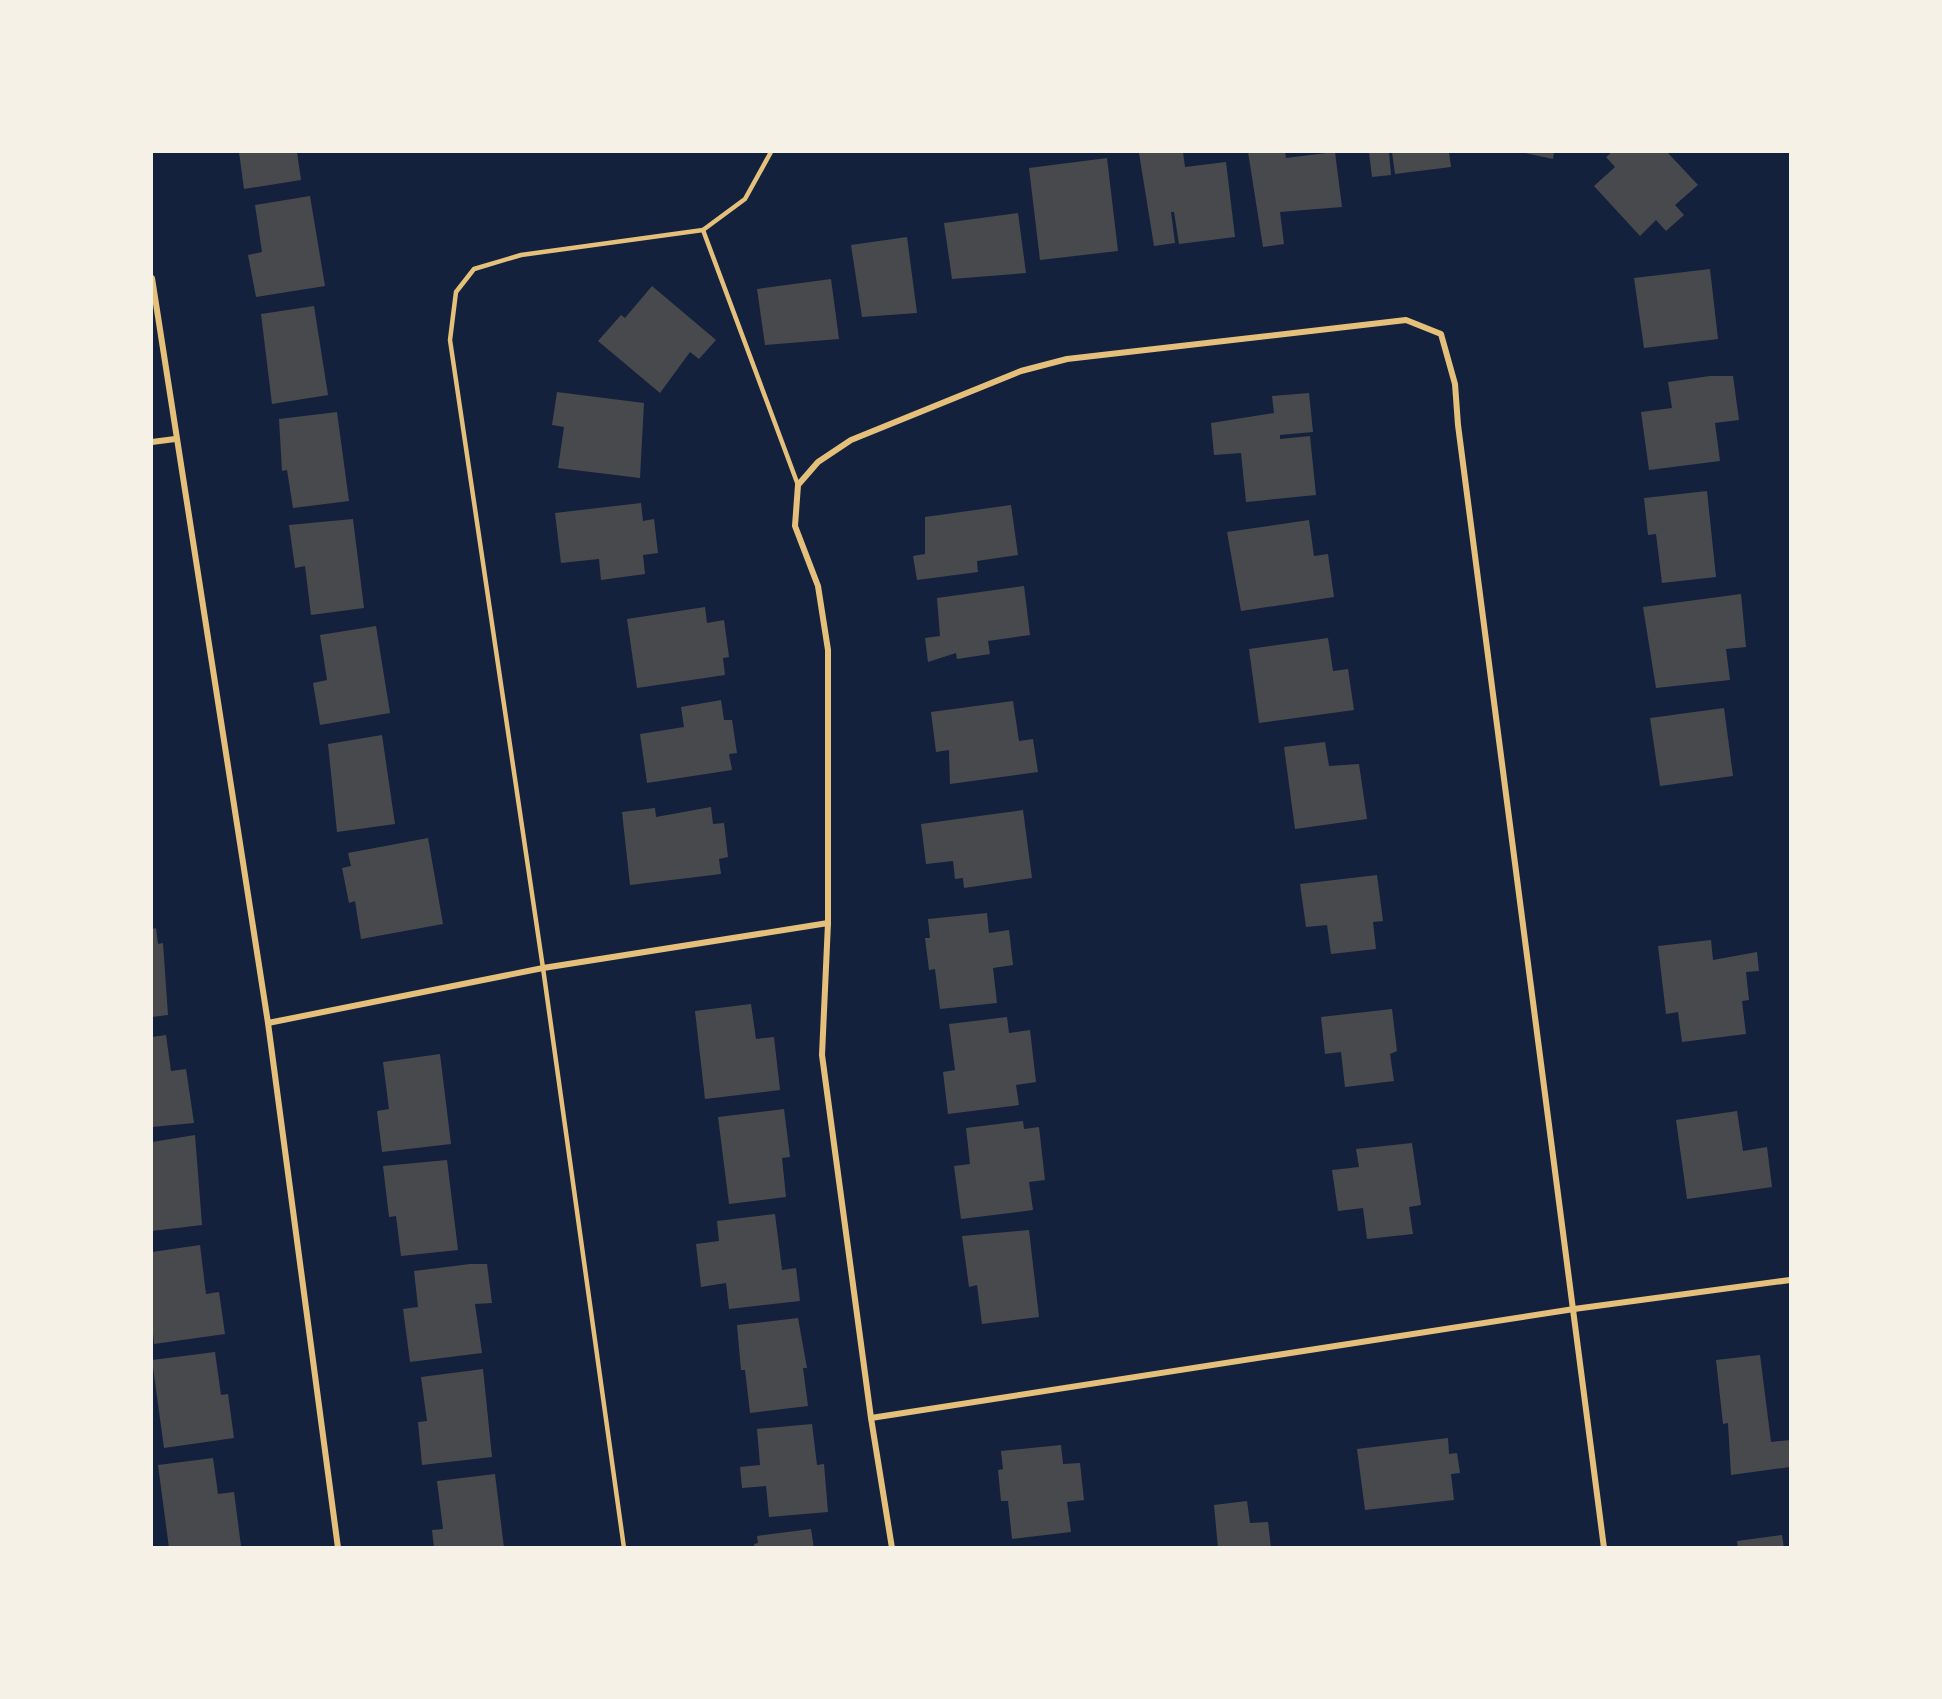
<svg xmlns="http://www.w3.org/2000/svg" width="1942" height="1699" viewBox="0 0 1942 1699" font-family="'Roboto Condensed',sans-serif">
  <rect width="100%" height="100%" fill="#14213d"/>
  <g fill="#48494c">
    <polygon points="239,152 297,152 301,180 244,189"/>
    <polygon points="1154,152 1183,152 1185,167 1226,162 1235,237 1179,244 1174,212 1171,212 1175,243 1154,246 1139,153"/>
    <polygon points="1248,152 1285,152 1286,158 1335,152 1342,207 1280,212 1284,244 1263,247"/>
    <polygon points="1369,152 1389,152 1391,175 1372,177"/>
    <polygon points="1392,152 1449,152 1451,167 1395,174"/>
    <polygon points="1521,152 1554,152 1553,159"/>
    <polygon points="1612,152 1670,152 1668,153 1698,185 1675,205 1684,215 1666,231 1656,220 1640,236 1594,186 1615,167 1606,157"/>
    <polygon points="1107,158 1118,251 1040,260 1029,168"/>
    <polygon points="310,196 325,286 256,297 248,255 262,252 255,205"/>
    <polygon points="1018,213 1026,273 952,279 944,223"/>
    <polygon points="907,237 917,313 862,317 851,245"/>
    <polygon points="1710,269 1718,339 1644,348 1634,278"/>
    <polygon points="831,279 839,339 765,345 757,289"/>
    <polygon points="652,286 716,340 699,359 690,352 660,393 598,341 621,315 625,318"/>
    <polygon points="314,306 328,395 272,404 261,314"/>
    <polygon points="1710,376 1733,376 1739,420 1715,423 1720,461 1649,470 1641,412 1672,408 1668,382"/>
    <polygon points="557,392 644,403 640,478 558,468 564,427 552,425"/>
    <polygon points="1309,393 1313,432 1280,435 1280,439 1310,436 1316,495 1246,502 1241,453 1214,455 1211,423 1274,413 1272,396"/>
    <polygon points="337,412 349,501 293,508 287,470 282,471 279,419"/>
    <polygon points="1707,491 1716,577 1662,583 1656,534 1648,535 1644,498"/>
    <polygon points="641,503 643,521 654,519 658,553 643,555 645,574 601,580 599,559 561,563 555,513"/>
    <polygon points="1011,505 1018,555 977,561 978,572 917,580 913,556 925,554 925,517"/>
    <polygon points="353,519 364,608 311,615 305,566 295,568 289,525"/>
    <polygon points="1309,520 1314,556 1328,554 1334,597 1241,611 1227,532"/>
    <polygon points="1024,586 1030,635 988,641 990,654 957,659 956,653 928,662 925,638 940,636 937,598"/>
    <polygon points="1741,594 1746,647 1726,649 1730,680 1656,688 1643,607"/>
    <polygon points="705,607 707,623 724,620 729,657 723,658 725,675 637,688 627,619"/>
    <polygon points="376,626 390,713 320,725 313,683 327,680 320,635"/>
    <polygon points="1328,638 1333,671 1348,669 1354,710 1259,723 1249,649"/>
    <polygon points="721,700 724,720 732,720 737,753 729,754 732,770 647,783 640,734 684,727 681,707"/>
    <polygon points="1013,701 1019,741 1033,739 1038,772 950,784 949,750 936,752 931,712"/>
    <polygon points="1724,708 1733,776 1660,786 1650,718"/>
    <polygon points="382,735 395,824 337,832 328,744"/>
    <polygon points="1325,742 1329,766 1359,764 1367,819 1295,829 1284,747"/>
    <polygon points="711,807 713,824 724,823 728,857 719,859 721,874 630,885 622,812 655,808 656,817"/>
    <polygon points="1023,810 1032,878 964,888 963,878 955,879 953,861 926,864 921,824"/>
    <polygon points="428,838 443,924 361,939 355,901 349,903 342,868 351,866 348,853"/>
    <polygon points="1377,875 1383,921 1373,922 1376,949 1331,954 1327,925 1306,927 1300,884"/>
    <polygon points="987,913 989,933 1009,930 1013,965 993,968 997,1003 940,1009 935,969 929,970 925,938 930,938 928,919"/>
    <polygon points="156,928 158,944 163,943 168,1015 152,1017 152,929"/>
    <polygon points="1711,940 1713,960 1757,952 1759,971 1746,972 1749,1000 1742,1001 1746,1034 1682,1042 1678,1012 1666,1014 1658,946"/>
    <polygon points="751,1004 756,1039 774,1037 780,1090 705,1099 695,1011"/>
    <polygon points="1392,1009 1397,1051 1390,1054 1394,1081 1345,1087 1341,1052 1325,1054 1321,1017"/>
    <polygon points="1007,1017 1009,1033 1030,1030 1036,1082 1016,1085 1019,1105 948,1114 943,1072 955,1070 949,1024"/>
    <polygon points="166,1035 171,1071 186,1069 194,1123 152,1127 152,1037"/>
    <polygon points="440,1054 451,1144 382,1152 377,1111 389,1109 383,1062"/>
    <polygon points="784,1109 790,1157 782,1158 786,1197 729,1204 718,1117"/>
    <polygon points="1737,1111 1743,1151 1767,1147 1772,1187 1687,1199 1676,1120"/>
    <polygon points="1023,1121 1024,1129 1039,1127 1045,1180 1029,1182 1033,1210 961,1219 954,1166 970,1164 966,1128"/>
    <polygon points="195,1135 202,1225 152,1231 152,1142"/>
    <polygon points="1412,1143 1421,1205 1409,1207 1413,1234 1367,1239 1363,1208 1338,1211 1332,1170 1359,1167 1356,1149"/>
    <polygon points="447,1160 458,1250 401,1256 396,1216 389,1217 383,1166"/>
    <polygon points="775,1214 782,1270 796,1268 800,1301 729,1309 726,1283 701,1287 696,1244 719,1241 717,1221"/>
    <polygon points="1029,1230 1039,1317 982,1324 977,1285 969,1287 962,1236"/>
    <polygon points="200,1245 206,1294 219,1292 225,1334 154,1344 152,1322 152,1252"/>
    <polygon points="470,1264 487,1264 492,1303 475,1304 482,1353 410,1362 403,1309 418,1307 414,1271"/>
    <polygon points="798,1318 807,1368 803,1368 808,1406 750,1413 745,1370 741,1370 737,1325"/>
    <polygon points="215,1352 221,1395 228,1394 234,1438 164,1448 152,1360"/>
    <polygon points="1760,1355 1771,1442 1790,1440 1790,1467 1731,1475 1728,1423 1723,1424 1716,1360"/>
    <polygon points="483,1369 492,1457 422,1465 418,1422 427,1421 421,1377"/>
    <polygon points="812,1424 817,1465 824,1464 828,1512 769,1517 766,1486 742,1488 740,1467 760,1465 757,1429"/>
    <polygon points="1448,1438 1449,1454 1457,1453 1460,1473 1451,1474 1454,1500 1365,1510 1357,1449"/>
    <polygon points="1061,1445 1063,1464 1080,1463 1084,1500 1067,1502 1071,1532 1012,1539 1008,1501 1001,1501 998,1470 1003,1469 1001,1451"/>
    <polygon points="213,1458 218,1494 234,1492 241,1546 169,1548 158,1465"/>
    <polygon points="495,1474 504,1548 434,1548 432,1530 443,1529 437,1481"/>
    <polygon points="1247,1501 1250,1523 1268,1522 1271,1548 1218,1548 1214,1505"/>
    <polygon points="811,1529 814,1548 755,1548 754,1544 758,1543 757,1536"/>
    <polygon points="1782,1535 1784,1548 1738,1548 1737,1541"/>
  </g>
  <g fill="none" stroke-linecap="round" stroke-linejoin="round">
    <g stroke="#e5c07b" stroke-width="4.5">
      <polyline points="703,230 745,199 771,152"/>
      <polyline points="624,1548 543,968 450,340 456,292 474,269 521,255 703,230 798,485"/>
    </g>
    <g stroke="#e5c07b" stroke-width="6">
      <polyline points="152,278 268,1023 338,1548"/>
      <polyline points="152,442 175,439"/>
      <polyline points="268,1023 543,968 828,923"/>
      <polyline points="871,1418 1574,1309 1790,1280"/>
      <polyline points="892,1548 871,1418 822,1055 828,923 828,650 818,586 795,526 798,485 818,462 851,440 1021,371 1067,359 1406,320 1441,334 1455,384 1458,425 1604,1548"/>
    </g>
  </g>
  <rect width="1942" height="1699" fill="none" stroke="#f6f1e7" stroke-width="306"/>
</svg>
